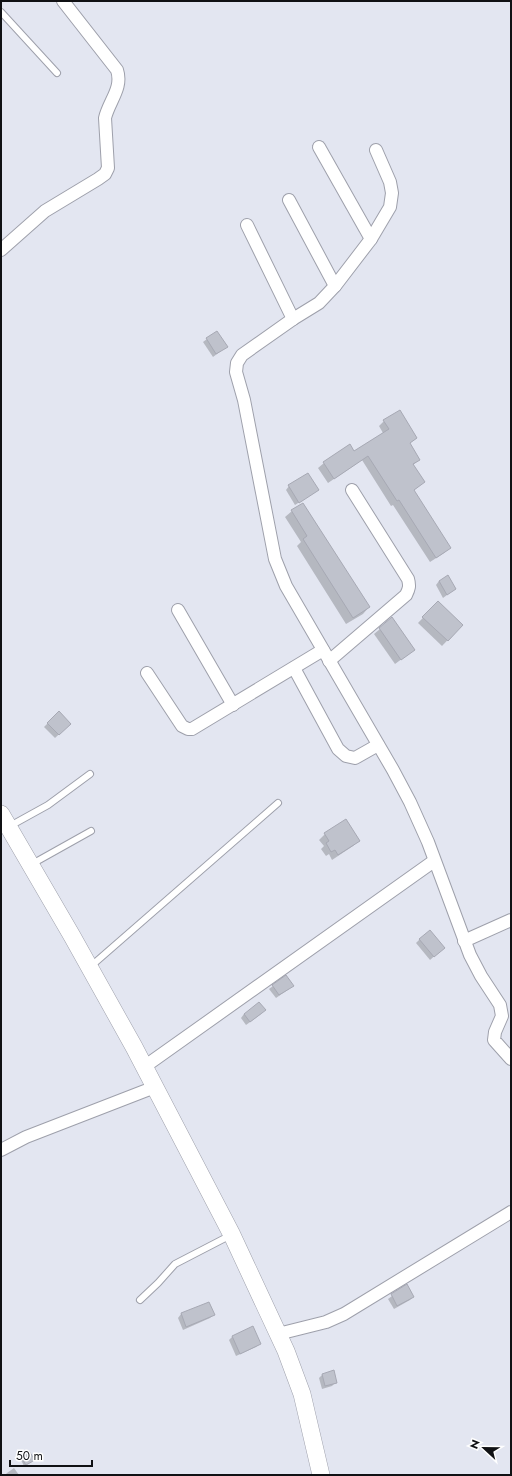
<svg xmlns="http://www.w3.org/2000/svg" width="512" height="1476" viewBox="0 0 512 1476" font-family="Jost,sans-serif">
  <rect width="100%" height="100%" fill="#e3e6f1"/>
  <g fill="#0003">
    <polygon points="207,339 226,347 213,357 203,342"/>
    <polygon points="384,421 416,438 409,444 419,460 413,465 424,482 413,491 449,548 444,553 430,562 393,505 391,506 362,460 328,483 318,468 324,463 349,445 354,452 383,433 379,426"/>
    <polygon points="289,486 318,490 295,505 286,490"/>
    <polygon points="292,511 369,607 363,614 346,624 297,546 301,542 285,517"/>
    <polygon points="439,581 455,589 443,598 436,585"/>
    <polygon points="438,602 462,625 442,646 418,623"/>
    <polygon points="380,629 414,650 395,664 374,634"/>
    <polygon points="59,712 70,724 55,738 44,727"/>
    <polygon points="346,821 358,841 353,846 332,860 329,854 326,856 321,849 324,846 319,840 325,834"/>
    <polygon points="420,939 440,951 430,960 416,943"/>
    <polygon points="273,986 289,989 276,998 269,989"/>
    <polygon points="244,1014 261,1014 246,1025 241,1018"/>
    <polygon points="407,1285 413,1296 410,1300 394,1309 388,1299"/>
    <polygon points="209,1303 213,1315 210,1318 183,1330 178,1318 181,1314"/>
    <polygon points="232,1337 260,1344 256,1347 236,1356 229,1340"/>
    <polygon points="322,1375 336,1382 332,1386 322,1389 319,1378"/>
    <polygon points="21,1457 32,1461 24,1466 20,1458"/>
    <polygon points="14,1468 19,1475 5,1475 7,1473"/>
  </g>
  <g fill="#bfc2cc" stroke="#a7a9b4">
    <polygon points="217,331 228,347 216,354 206,338"/>
    <polygon points="400,410 417,438 410,443 420,460 413,464 425,482 414,490 451,548 436,558 399,500 397,501 368,456 334,479 323,462 350,444 354,451 389,429 383,420"/>
    <polygon points="308,473 319,490 299,503 288,485"/>
    <polygon points="303,503 370,607 353,618 303,539 307,536 291,510"/>
    <polygon points="448,575 456,589 447,595 439,581"/>
    <polygon points="438,601 463,625 448,641 422,617"/>
    <polygon points="392,617 415,650 401,660 379,628"/>
    <polygon points="59,711 71,724 59,735 47,723"/>
    <polygon points="346,819 360,841 338,855 335,850 331,852 326,843 329,841 324,833"/>
    <polygon points="430,930 445,948 434,957 419,939"/>
    <polygon points="286,975 294,986 279,995 272,985"/>
    <polygon points="259,1002 266,1010 250,1022 244,1014"/>
    <polygon points="407,1284 414,1297 397,1306 391,1294"/>
    <polygon points="209,1302 215,1315 186,1327 181,1313"/>
    <polygon points="253,1326 261,1344 240,1354 232,1336"/>
    <polygon points="334,1370 337,1383 325,1386 322,1374"/>
    <polygon points="29,1451 35,1460 26,1465 20,1456"/>
  </g>
  <g fill="none" stroke-linecap="round" stroke-linejoin="round">
    <g stroke="#9ea0ab" stroke-width="8">
      <g id="service">
        <polyline points="1,12 57,73"/>
        <polyline points="10,826 48,805 90,774"/>
        <polyline points="32,864 91,831"/>
        <polyline points="90,967 278,803"/>
        <polyline points="140,1300 158,1283 175,1264 231,1235"/>
      </g>
    </g>
    <g stroke="#9ea0ab" stroke-width="14">
      <g id="minor">
        <polyline points="319,147 371,239"/>
        <polyline points="376,150 390,182 392,193 390,207 371,239 335,286 319,303 293,319 242,355 237,363 236,372 244,400 275,559 286,586 393,770 410,802 428,842 470,955 481,976 500,1005 502,1016 495,1032 494,1040 511,1059"/>
        <polyline points="289,200 335,286"/>
        <polyline points="247,225 293,319"/>
        <path d="M1 250 45 211 98 179 105 174 108 168 105 118C109 101 123 88 117 70L63 1"/>
        <polyline points="178,610 233,705"/>
        <path d="M329 661 406 595C409 589 410 586 408 579L352 490"/>
        <polyline points="294,668 338,749 346,756 355,758 378,745"/>
        <polyline points="147,673 182,726 188,729 192,729 323,650"/>
        <polyline points="464,941 511,920"/>
        <polyline points="144,1067 434,861"/>
        <polyline points="1,1150 26,1137 155,1087"/>
        <polyline points="278,1334 326,1322 344,1314 511,1212"/>
      </g>
    </g>
    <g stroke="#9ea0ab" stroke-width="18">
      <polyline id="secondary" points="1,814 72,936 134,1047 232,1235 286,1351 302,1394 321,1475"/>
    </g>
    <use href="#service" stroke="#fff" stroke-width="6"/>
    <use href="#minor" stroke="#fff" stroke-width="12"/>
    <use href="#secondary" stroke="#fff" stroke-width="17"/>
  </g>
  <rect width="512" height="1476" fill="none" stroke="#101114" stroke-width="4"/>
  <g transform="translate(484 1448) rotate(292)" stroke="#ffffff" stroke-width="3" paint-order="stroke">
  <path d="M0-3L7 15L0 10L-7 15Z" fill="#101114"/>
  <text y="-6" font-size="11" font-weight="bold" text-anchor="middle" fill="#101114">N</text>
  </g>
  <path d="M10 1460v6h82v-6" fill="none" stroke="#101114" stroke-width="2"/>
  <text x="16" y="1460" font-size="12" fill="#101114" stroke="#ffffff" stroke-width="3" paint-order="stroke">50 m</text>
</svg>
